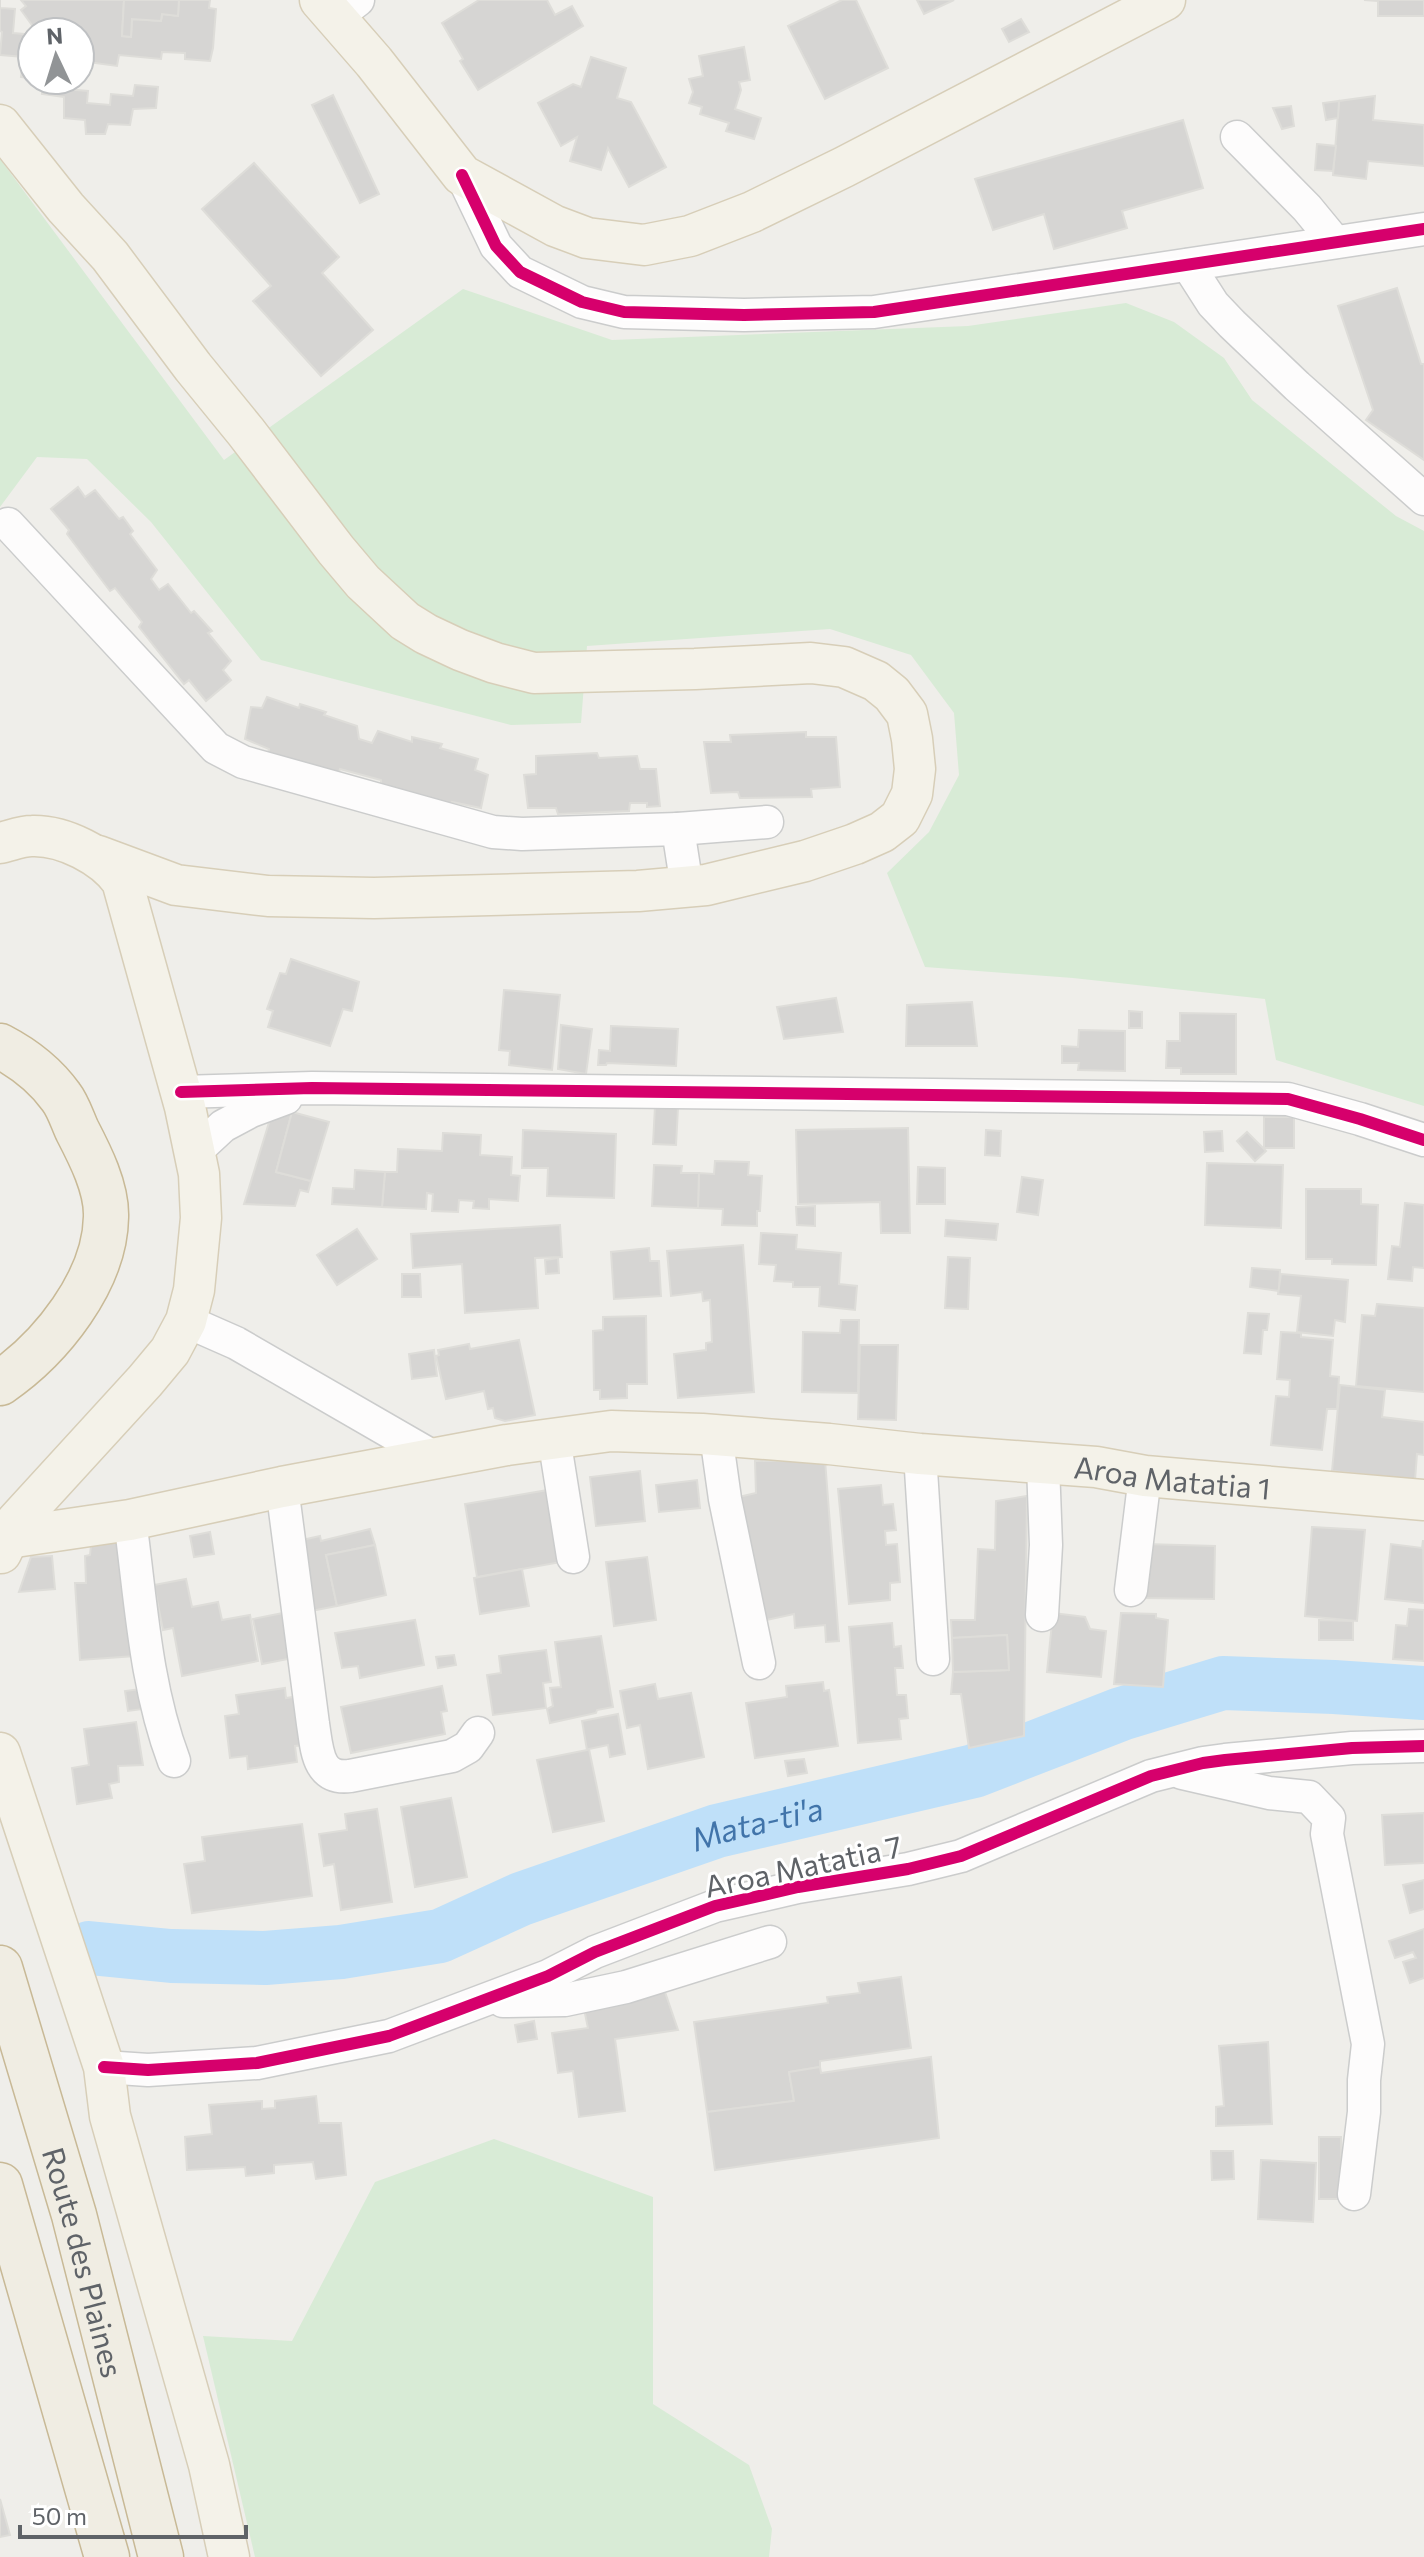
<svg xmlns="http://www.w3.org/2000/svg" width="1424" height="2557" viewBox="0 0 1424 2557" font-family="Commissioner,sans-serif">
  <rect width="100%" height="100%" fill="#efeeea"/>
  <g fill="#d8ebd6">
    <polygon points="0,159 224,460 463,289 612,340 968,326 1126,303 1174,322 1224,358 1252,400 1396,516 1424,531 1424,1106 1276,1060 1265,999 1073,978 925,967 887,873 929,832 959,775 954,713 911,655 830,629 587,646 581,723 511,725 261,660 151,522 87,459 37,457 0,507"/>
    <polygon points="494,2139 653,2197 653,2404 749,2465 772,2529 769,2557 255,2557 203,2336 292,2341 375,2182"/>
  </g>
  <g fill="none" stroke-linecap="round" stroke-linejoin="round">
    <path stroke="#bfe0f9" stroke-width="54" id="s1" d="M89 1948 171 1956 265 1958 341 1952 440 1936 521 1899 717 1831 974 1771 1121 1714 1223 1683 1334 1687 1424 1693"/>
  </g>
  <g fill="#d6d5d3" stroke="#deddd9" stroke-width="2">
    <polygon points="0,0 0,8 15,9 13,33 24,34 24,45 32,46 32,79 21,77 24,57 0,55 2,32 0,31"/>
    <polygon points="21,0 124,0 122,36 131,37 132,19 161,21 162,14 178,16 179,0 210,0 209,8 216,9 213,48 210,61 185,59 185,53 162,52 161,59 119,55 117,66 87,62 88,50 80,50 80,32 37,32 21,10 26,6"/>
    <polygon points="124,0 179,0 178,16 162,14 161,21 132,19 131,37 122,36"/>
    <polygon points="479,0 547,0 555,15 572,6 583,26 478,90 460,61 463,59 442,23"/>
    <polygon points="842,0 856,0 888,68 825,99 788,26"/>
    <polygon points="917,0 954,0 924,14"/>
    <polygon points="1364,0 1424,0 1424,16 1378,16 1378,1"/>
    <polygon points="1021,19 1029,32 1009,42 1002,29"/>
    <polygon points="744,47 750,80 739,82 741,90 735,109 761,118 754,139 726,131 729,123 700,114 702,107 689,103 693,92 689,79 703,76 699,56"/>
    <polygon points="591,57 626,68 617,98 631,102 666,167 629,187 608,148 601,170 570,161 577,137 561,146 538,103 573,84 581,87"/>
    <polygon points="39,80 65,80 65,89 88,91 87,103 110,105 111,94 133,96 135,85 158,87 156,108 133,109 130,125 108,124 105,134 86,134 85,120 64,118 64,97 42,94 43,81"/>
    <polygon points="333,95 379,194 360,203 312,105"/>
    <polygon points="1375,96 1373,120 1424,125 1424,166 1368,161 1366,179 1333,175 1339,101"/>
    <polygon points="1339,101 1338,118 1326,120 1323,103"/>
    <polygon points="1291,106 1294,126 1282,129 1273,108"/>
    <polygon points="1183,120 1203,188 1122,211 1127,228 1054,249 1044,214 993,230 975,179"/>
    <polygon points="1317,144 1336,146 1333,171 1315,170"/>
    <polygon points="254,163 339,257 322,273 373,330 321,376 253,301 271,286 202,209"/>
    <polygon points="1397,288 1421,364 1424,364 1424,460 1366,420 1373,410 1338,306"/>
    <polygon points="78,487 85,497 95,490 119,519 123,517 133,531 130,534 157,570 151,579 159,590 168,584 191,613 194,611 212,631 208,633 231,661 223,670 231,680 206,701 189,680 184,684 139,627 142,622 115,588 110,591 67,534 69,530 51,509"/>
    <polygon points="267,697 299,708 300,704 326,712 324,715 357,726 359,739 372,743 378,731 412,742 412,737 442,744 440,748 478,759 475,770 488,775 481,808 452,802 451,808 381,786 381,780 340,769 338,775 268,753 269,749 245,739 251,707 262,708"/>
    <polygon points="806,732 806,737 836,737 840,787 811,789 812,797 740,798 738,792 711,793 704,742 731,742 730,735"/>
    <polygon points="597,753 599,758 637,756 640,769 656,769 660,806 647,807 647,803 630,803 629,811 558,814 556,808 528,808 524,775 536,774 536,756"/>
    <polygon points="291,959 359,982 352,1011 343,1009 330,1046 268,1027 273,1011 267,1009 280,973 286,974"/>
    <polygon points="504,990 560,995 552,1070 509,1065 510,1051 499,1050"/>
    <polygon points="836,998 843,1032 784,1039 777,1007"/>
    <polygon points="972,1002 977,1046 906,1046 907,1005"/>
    <polygon points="1129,1011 1142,1012 1142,1028 1129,1028"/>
    <polygon points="1180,1013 1236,1014 1236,1074 1181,1074 1181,1068 1166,1068 1167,1041 1180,1041"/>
    <polygon points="561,1025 592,1029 586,1074 558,1069"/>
    <polygon points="611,1026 678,1029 676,1066 607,1063 606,1065 598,1065 599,1050 610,1051"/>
    <polygon points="1079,1030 1125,1031 1125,1071 1078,1070 1079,1063 1062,1063 1062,1046 1078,1047"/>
    <polygon points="275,1103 292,1112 276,1172 311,1181 308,1192 300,1190 295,1206 244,1204"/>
    <polygon points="655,1106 678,1108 676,1145 653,1144"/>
    <polygon points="292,1112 329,1122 311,1181 276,1172"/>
    <rect x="1264" y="1117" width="30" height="31"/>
    <polygon points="908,1128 910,1233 881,1233 880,1202 798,1204 796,1130"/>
    <polygon points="523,1130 616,1134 614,1198 547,1196 548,1168 522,1168"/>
    <polygon points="986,1130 1001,1131 1000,1156 985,1155"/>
    <polygon points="1222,1131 1223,1151 1205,1152 1204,1132"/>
    <polygon points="1247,1132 1266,1151 1255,1161 1237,1141"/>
    <polygon points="443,1133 481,1135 480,1155 512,1157 511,1175 520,1176 518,1201 489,1199 489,1209 473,1208 474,1201 459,1200 458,1212 432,1211 433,1194 427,1193 426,1209 382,1207 385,1172 397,1172 398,1149 442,1151"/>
    <polygon points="715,1161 749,1162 748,1175 762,1176 760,1211 757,1211 757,1226 722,1225 723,1209 698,1208 699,1173 714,1174"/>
    <polygon points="1207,1163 1283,1165 1281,1228 1205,1225"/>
    <polygon points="654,1165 682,1166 681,1173 699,1173 698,1208 652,1206"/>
    <polygon points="918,1167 945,1168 945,1204 917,1204"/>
    <polygon points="355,1170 385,1172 382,1207 332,1204 333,1188 354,1189"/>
    <polygon points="1022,1177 1043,1180 1038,1215 1017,1212"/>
    <polygon points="1306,1189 1361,1189 1361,1204 1378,1205 1376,1265 1332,1264 1332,1259 1306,1259"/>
    <polygon points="1405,1203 1424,1205 1424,1268 1413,1267 1412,1281 1388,1279 1392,1246 1400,1247"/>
    <polygon points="815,1206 815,1226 797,1225 796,1207"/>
    <polygon points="946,1220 998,1224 996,1240 945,1236"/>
    <polygon points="560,1225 562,1257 535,1258 538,1308 465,1313 462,1264 413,1268 411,1234"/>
    <polygon points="357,1229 377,1259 337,1285 317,1255"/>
    <polygon points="761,1233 797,1235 796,1249 841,1253 839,1284 857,1286 855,1310 819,1306 820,1287 793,1287 793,1282 774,1281 776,1265 759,1264"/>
    <polygon points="743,1245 754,1392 678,1398 674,1354 706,1350 706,1343 712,1342 710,1300 703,1301 702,1292 671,1296 667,1251"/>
    <polygon points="649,1248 650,1261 659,1261 661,1296 614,1299 611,1252"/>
    <polygon points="948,1257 970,1258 968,1309 945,1308"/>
    <polygon points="558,1258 559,1273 546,1274 545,1260"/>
    <polygon points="1252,1268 1280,1270 1279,1291 1250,1287"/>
    <polygon points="402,1274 420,1274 421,1297 402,1297"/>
    <polygon points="1281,1274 1348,1280 1345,1322 1335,1320 1333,1336 1297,1332 1301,1296 1278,1294"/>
    <polygon points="1377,1304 1424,1308 1424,1392 1356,1386 1362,1315 1375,1316"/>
    <polygon points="1248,1313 1269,1314 1267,1330 1263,1330 1261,1354 1244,1353"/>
    <polygon points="646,1316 647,1384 627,1384 627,1398 600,1399 600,1390 594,1390 593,1331 603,1330 603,1317"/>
    <polygon points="841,1320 859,1320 858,1393 802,1392 803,1332 840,1333"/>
    <polygon points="1281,1332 1301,1333 1301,1337 1333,1340 1330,1376 1339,1377 1337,1409 1327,1409 1322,1450 1271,1445 1276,1396 1289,1397 1290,1380 1277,1379"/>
    <polygon points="519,1340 535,1415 505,1421 495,1418 493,1408 488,1409 484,1391 446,1399 436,1356 439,1355 438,1350 469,1344 470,1349"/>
    <polygon points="860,1345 898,1345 896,1420 858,1419"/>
    <polygon points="434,1350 437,1376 412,1379 409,1354"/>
    <polygon points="1340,1385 1385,1390 1382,1417 1424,1422 1424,1455 1417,1454 1415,1480 1332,1471"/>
    <polygon points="825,1460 839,1641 826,1642 825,1625 795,1628 794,1614 762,1621 734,1498 756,1493 755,1461"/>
    <polygon points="640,1471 645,1521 596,1526 590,1477"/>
    <polygon points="697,1480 700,1508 659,1512 656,1485"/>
    <polygon points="881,1485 883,1505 893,1504 896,1530 885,1531 886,1545 897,1544 900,1582 890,1583 890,1600 849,1604 838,1489"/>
    <polygon points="548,1490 561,1562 477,1577 465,1504"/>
    <polygon points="1027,1496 1024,1736 969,1748 961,1694 951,1694 953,1672 1009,1670 1007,1635 952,1638 951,1620 975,1620 978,1549 995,1550 996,1501"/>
    <polygon points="1312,1527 1365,1530 1357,1621 1305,1616"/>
    <polygon points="370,1529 375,1545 326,1555 337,1606 311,1611 302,1540 320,1536 321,1541"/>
    <polygon points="210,1532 214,1554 194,1557 190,1536"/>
    <polygon points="124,1540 135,1656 80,1660 75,1583 86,1583 85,1556 90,1555 91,1545"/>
    <polygon points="1423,1540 1424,1603 1385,1599 1391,1544 1422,1548"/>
    <polygon points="1145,1544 1215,1546 1214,1599 1143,1598"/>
    <polygon points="375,1545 386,1595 337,1606 326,1555"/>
    <polygon points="52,1556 55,1589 19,1592 31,1557"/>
    <polygon points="647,1557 656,1620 614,1626 606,1562"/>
    <polygon points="522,1569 529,1606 480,1614 474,1578"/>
    <polygon points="186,1579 192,1607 218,1602 222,1620 250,1615 258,1661 182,1676 173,1628 163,1630 154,1585"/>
    <polygon points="1409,1609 1424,1610 1424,1661 1393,1659 1396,1625 1407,1626"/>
    <polygon points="283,1613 293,1658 262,1664 253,1619"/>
    <polygon points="1053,1613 1085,1617 1090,1629 1106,1631 1101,1677 1047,1672"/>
    <polygon points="1121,1613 1156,1614 1156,1618 1168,1620 1163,1687 1114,1684"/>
    <polygon points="415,1620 424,1665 360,1678 358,1666 342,1668 335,1633"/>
    <polygon points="1319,1620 1353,1621 1353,1640 1319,1640"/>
    <polygon points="892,1623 894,1647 901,1646 903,1668 895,1668 897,1695 906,1695 908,1718 899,1719 901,1739 858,1743 849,1627"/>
    <polygon points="1007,1635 1009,1670 953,1672 952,1638"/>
    <polygon points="601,1636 613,1707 597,1710 596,1713 550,1723 547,1709 553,1706 550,1688 561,1687 555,1642"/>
    <polygon points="546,1650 551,1682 543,1683 546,1708 493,1715 487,1675 501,1673 499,1656"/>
    <polygon points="454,1655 456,1665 438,1668 436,1657"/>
    <polygon points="823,1682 824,1691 829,1690 838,1746 755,1758 746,1703 787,1697 786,1686"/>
    <polygon points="655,1684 658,1699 691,1693 704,1757 648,1769 640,1725 627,1728 620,1691"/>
    <polygon points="442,1686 447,1711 441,1712 445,1734 351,1753 341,1707"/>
    <polygon points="285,1688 286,1698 300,1696 306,1745 295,1746 297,1762 248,1769 247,1756 230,1758 225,1716 239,1714 236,1695"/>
    <polygon points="140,1689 143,1709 128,1711 125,1691"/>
    <polygon points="618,1714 625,1754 610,1757 608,1745 589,1749 604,1821 553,1832 537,1760 587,1750 582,1721"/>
    <polygon points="136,1722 143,1765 118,1766 119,1782 109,1784 112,1798 77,1804 72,1768 89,1765 84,1729"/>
    <polygon points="804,1759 807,1773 788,1776 785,1761"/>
    <polygon points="451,1798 467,1877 415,1887 401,1807"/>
    <polygon points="377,1809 392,1902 341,1910 334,1864 324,1866 319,1834 347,1830 345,1814"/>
    <polygon points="1424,1813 1424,1863 1385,1865 1382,1815"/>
    <polygon points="302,1824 312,1896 192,1913 184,1864 205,1861 202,1837"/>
    <polygon points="1424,1880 1424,1909 1410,1913 1403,1885"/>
    <polygon points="1424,1929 1424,1978 1410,1983 1403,1962 1416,1958 1413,1952 1395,1958 1389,1941"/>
    <polygon points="901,1977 911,2048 820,2061 820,2067 789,2072 794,2101 707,2112 694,2022 828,2003 827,1997 860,1993 858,1983"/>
    <polygon points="665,1992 678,2030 615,2039 625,2111 579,2117 573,2071 558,2073 552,2033 588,2028 584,2009"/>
    <polygon points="534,2021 537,2039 518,2042 515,2025"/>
    <polygon points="1268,2042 1272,2124 1216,2126 1216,2107 1224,2106 1219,2046"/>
    <polygon points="931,2057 939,2138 715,2170 707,2112 794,2101 789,2072 820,2067 821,2073"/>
    <polygon points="316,2096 319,2123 341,2123 346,2175 316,2179 313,2162 274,2165 274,2173 246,2176 245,2167 187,2170 185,2137 212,2134 209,2105 262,2101 262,2109 275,2108 275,2101"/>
    <polygon points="1319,2137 1341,2137 1342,2199 1319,2199"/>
    <polygon points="1211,2151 1233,2151 1234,2179 1212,2180"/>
    <polygon points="1261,2160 1316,2163 1313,2222 1258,2219"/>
    <polygon points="0,2499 10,2535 0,2537"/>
  </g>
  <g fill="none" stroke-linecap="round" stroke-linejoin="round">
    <g stroke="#cbcccc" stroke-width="35">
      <g id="minor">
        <polyline points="336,17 358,0"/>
        <polyline points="1237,137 1307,208 1335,242"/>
        <polyline points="462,175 496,246 520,272 582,302 624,312 744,315 874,312 1424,229"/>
        <polyline points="1188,265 1213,304 1232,324 1297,386 1424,499"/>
        <polyline points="8,524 216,748 243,762 493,832 522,834 678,829 687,887"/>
        <polyline points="678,829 767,822"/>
        <polyline points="181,1092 312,1088 1288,1099 1360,1119 1424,1140"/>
        <polyline points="195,1152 223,1126 251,1111 286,1098"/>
        <polyline points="186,1321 236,1343 437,1459"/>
        <polyline points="716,1435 725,1499 759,1663"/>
        <polyline points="554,1438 573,1557"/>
        <polyline points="920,1454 933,1659"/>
        <path d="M282 1487 313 1724C317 1749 317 1780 350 1776L452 1756 468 1747 478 1733"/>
        <path d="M130 1520C141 1601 145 1684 174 1761"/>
        <polyline points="1131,1590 1145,1476"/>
        <polyline points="1042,1615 1046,1545 1043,1465"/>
        <polyline points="1182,1773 1269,1793 1309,1797 1329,1818 1327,1834 1368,2044 1364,2080 1364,2112 1354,2194"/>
        <polyline points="503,2001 565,2000 626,1987 770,1942"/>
        <polyline points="104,2067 148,2070 257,2063 389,2036 548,1976 595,1952 715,1906 798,1887 908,1869 961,1856 1151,1776 1203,1763 1225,1760 1352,1748 1424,1746"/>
      </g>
    </g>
    <g stroke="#d7ceb8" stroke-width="43">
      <g id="major">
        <polyline points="320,0 374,62 462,175 555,226 587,238 644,245 690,236 752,212 844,167 1165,0"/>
        <polyline points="0,125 66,208 110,256 193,367 246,432 336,550 363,582 405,621 426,634 460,650 495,663 534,673 695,669 811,663 844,667 876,681 892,694 907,714 912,739 915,769 912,794 900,818 882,832 855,844 805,861 706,885 638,891 374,898 268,896 176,885 98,856"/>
        <path d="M0 843C10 841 21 836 32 836 64 835 104 856 122 881L185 1107 199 1174 201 1218 194 1290 186 1321 170 1351 145 1381 16 1522 1 1553"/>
        <path id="s2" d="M8 1538 130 1520 282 1487 507 1445 611 1431 702 1434 829 1444 920 1454 1096 1467 1145 1476 1424 1500"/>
        <polyline points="0,1753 104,2067 110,2116 209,2465 229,2557"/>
      </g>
    </g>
    <g stroke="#c8b996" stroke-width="47">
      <g id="highway">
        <path d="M0 1046C23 1058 46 1076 61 1097 68 1106 72 1119 77 1130 90 1155 107 1188 106 1217 105 1281 51 1348 0 1383"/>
        <path id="s3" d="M0 1968 74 2215 161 2557"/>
        <polyline points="0,2185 107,2557"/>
      </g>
    </g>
    <use href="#minor" stroke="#fdfcfc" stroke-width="32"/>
    <use href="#major" stroke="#f4f2e9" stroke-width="40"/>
    <use href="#highway" stroke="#f0ede3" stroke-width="44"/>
    <g stroke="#fff" stroke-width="17">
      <g id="cycleway">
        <polyline points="462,175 496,246 520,272 582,302 624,312 744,315 874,312 1424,229"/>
        <polyline points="181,1092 312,1088 1288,1099 1360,1119 1424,1140"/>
        <polyline points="104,2067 148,2070 257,2063 389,2036 548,1976 595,1952 715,1906 798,1887 908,1869 961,1856 1151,1776 1203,1763 1225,1760 1352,1748 1424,1746"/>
      </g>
    </g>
    <use href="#cycleway" stroke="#d6006c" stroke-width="12"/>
  </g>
  <g text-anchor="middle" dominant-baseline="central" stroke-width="6" stroke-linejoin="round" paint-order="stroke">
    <g font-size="30" fill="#5f6368" stroke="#fff">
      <text stroke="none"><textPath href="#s2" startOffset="1176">Aroa Matatia 1</textPath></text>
      <text transform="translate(803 1865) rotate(-12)">Aroa Matatia 7</text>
      <text stroke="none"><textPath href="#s3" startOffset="306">Route des Plaines</textPath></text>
    </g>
    <g font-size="32" font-style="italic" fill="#4174aa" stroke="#fff">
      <text stroke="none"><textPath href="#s1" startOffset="690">Mata-ti'a</textPath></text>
    </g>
  </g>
  <g transform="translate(56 56) rotate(356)"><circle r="38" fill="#ffffff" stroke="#bfc1c3" stroke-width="2"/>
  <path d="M0-6L14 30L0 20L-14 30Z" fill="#919496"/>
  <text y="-12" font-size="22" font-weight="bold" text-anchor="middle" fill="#5f6368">N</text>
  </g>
  <path d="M20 2525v12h226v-12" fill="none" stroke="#5f6368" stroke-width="4"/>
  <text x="32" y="2525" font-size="24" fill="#5f6368" stroke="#ffffff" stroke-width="6" paint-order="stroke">50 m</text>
</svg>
